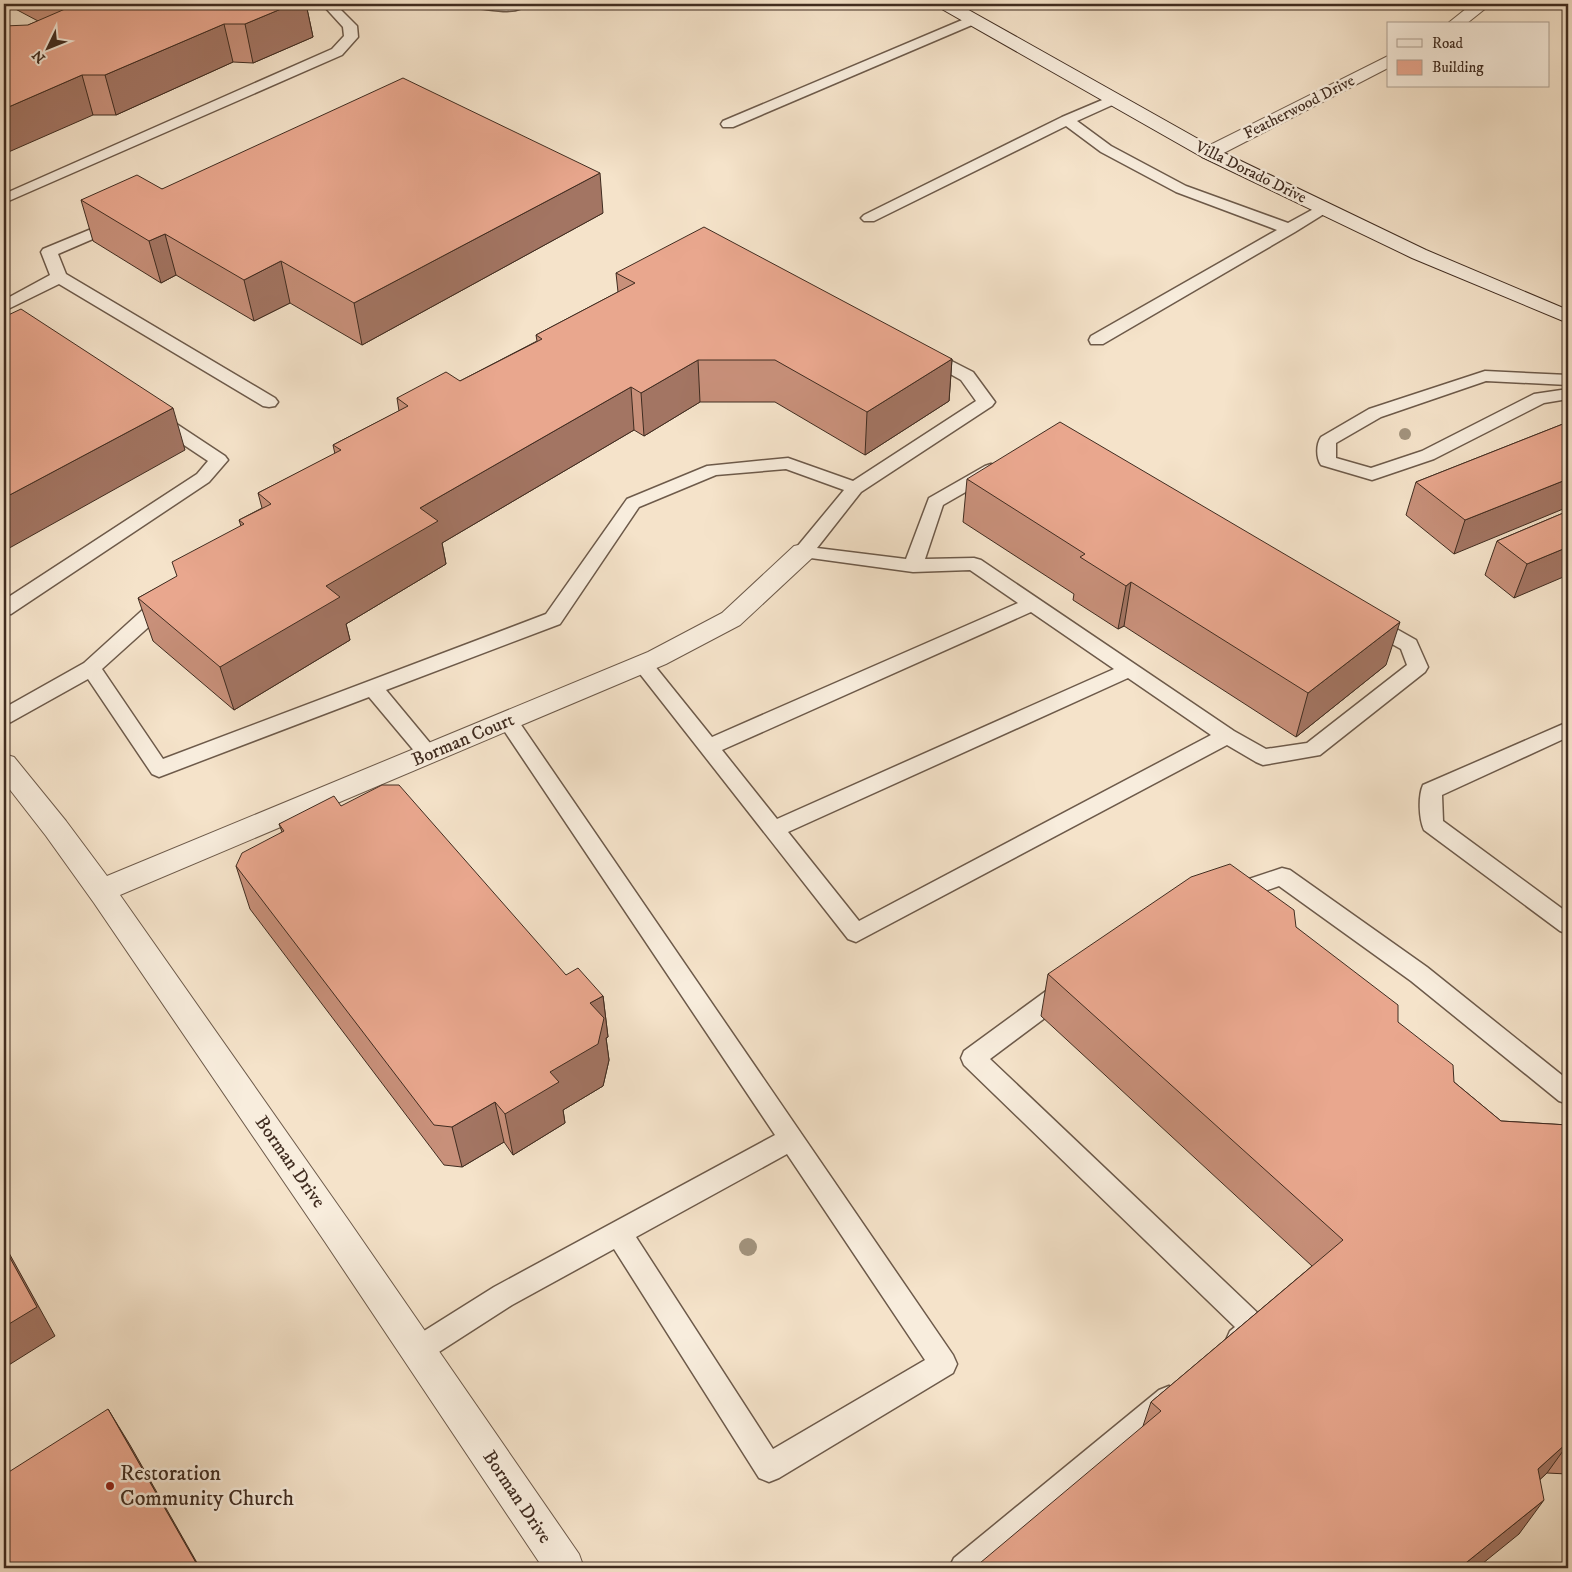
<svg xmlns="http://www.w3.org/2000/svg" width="1572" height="1572" viewBox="0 0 1572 1572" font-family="'IM FELL DW Pica',serif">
  <rect width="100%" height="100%" fill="#f5e3ca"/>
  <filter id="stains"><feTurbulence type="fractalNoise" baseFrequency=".004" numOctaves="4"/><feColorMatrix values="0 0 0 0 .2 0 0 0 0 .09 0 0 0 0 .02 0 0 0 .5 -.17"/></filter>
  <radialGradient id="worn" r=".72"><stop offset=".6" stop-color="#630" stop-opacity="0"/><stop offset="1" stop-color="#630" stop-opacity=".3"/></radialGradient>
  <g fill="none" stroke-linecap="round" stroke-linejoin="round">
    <g stroke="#6d5a4a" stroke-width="3">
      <g id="lane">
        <polygon points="322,4 335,4 357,26 358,37 342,55 4,203 4,194 332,49 344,36 343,27"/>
        <path d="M471 4H527C517 16 491 9 477 8L472 7Z"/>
        <polygon points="974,15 981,19 979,22 733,127 723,127 721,124 723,121"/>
        <polygon points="1114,95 1119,96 1121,99 1119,102 1077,121 1111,146 1186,186 1288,223 1319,206 1329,206 1332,209 1295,232 1103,344 1091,344 1089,340 1091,336 1277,230 1176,192 1101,152 1066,126 874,221 864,221 861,218 864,215 1062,117"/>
        <polygon points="118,218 123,220 126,223 123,226 58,254 66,274 275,398 278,402 275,406 269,407 263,406 59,284 4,311 4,300 50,275 41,252 43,249"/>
        <path d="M926 348 973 372 995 402 992 406 861 492 817 548 906 559 929 498 985 466 991 464 997 466 1000 470 997 474 943 505 925 559 974 558 981 560 1234 731 1266 749 1307 743 1407 665 1401 649 1363 628 1360 623 1363 618 1370 616 1377 618 1416 640 1428 667 1425 672 1320 755 1263 765 1256 762 1227 745 856 942 848 939 633 665 636 660 643 658 650 660 712 737 1018 603 970 570 913 572 796 556 794 552 796 548 844 490 786 469 716 475 639 507 560 624 386 690 435 749 438 754 435 759 428 762 421 759 369 697 159 777 152 774 88 679 11 722 4 724V708L84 663 159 595 166 594 173 595 176 600 173 605 102 669 163 759 546 614 627 499 707 466 788 458 853 481 976 401 961 380 920 357 918 353 920 349ZM1031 612 1114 669 777 819 722 750ZM1128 678 1211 735 859 921 788 832Z"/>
        <path d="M1485 371 1568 375V385L1486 381 1381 417 1336 443V458L1371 468 1422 451 1534 394 1568 389V399L1544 403 1434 459 1378 478 1372 480 1321 465C1316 458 1316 444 1321 437L1369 409Z"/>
        <polygon points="157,414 163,415 225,456 228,460 209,482 11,614 4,615 4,600 197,474 208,461 151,423 148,419 151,415"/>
        <path d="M508 714 515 716 953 1355 957 1364 953 1373 779 1478 769 1482 759 1478 614 1249 512 1305 428 1359 418 1363 408 1359 404 1350 408 1341 494 1287 775 1135 501 726 498 721 501 716ZM787 1154 925 1360 773 1449 636 1237Z"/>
        <path d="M1568 722V737L1442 795 1443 821 1568 913V934L1560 931 1424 830C1419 819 1418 796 1423 785Z"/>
        <polygon points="1282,868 1290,870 1427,967 1568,1080 1568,1104 1559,1101 1411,981 1279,886 1233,902 1225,899 1222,893 1225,887"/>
        <path d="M1065 981 1073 983 1077 990 1073 997 990 1059 1264 1319 1268 1328C1262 1340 1253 1348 1240 1353L1230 1349 1226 1340 1230 1331 1235 1327 964 1065 961 1058 964 1051 1057 983Z"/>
        <polygon points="1169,1386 1179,1390 1183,1399 1179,1408 987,1568 949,1568 954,1558 1159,1390"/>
      </g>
    </g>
    <g stroke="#6d5a4a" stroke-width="2">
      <g id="street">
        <polygon points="1472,4 1491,4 1466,24 1447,24"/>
        <polygon points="1388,56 1388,68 1216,157 1209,159 1202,157 1200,153 1202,149"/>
        <polygon points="803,544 812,546 815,552 812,558 740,625 666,664 120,895 349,1221 579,1554 584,1568 543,1568 325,1242 94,903 46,836 4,782 4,754 14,757 66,821 107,876 648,652 722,613 794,546"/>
      </g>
    </g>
    <g stroke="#402c20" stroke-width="2">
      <polygon id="secondary" points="938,4 958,4 1216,149 1426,250 1568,310 1568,323 1412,258 1202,157 940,8"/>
    </g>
    <use href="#lane" fill="#f8eddd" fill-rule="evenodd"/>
    <use href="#street" fill="#f8eddd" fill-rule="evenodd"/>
    <use href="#secondary" fill="#f8eddd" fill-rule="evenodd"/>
  </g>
  <g fill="#a2937d">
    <circle cx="1405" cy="434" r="6"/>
    <circle cx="748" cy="1247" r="9"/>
  </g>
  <g fill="#c8907a" stroke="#402c20">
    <polygon points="6,4 306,4 313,37 253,63 233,62 116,115 93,115 28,25 38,21"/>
    <polygon points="162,189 603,213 362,345 290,303 254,321 176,275 161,283 93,241 81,200"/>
    <polygon points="616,273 952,359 949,401 865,455 775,402 700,402 644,436 634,430 442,543 446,564 346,624 350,640 234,710 153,641 138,598 177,577 241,526 239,520 262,508 258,493 335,454 333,445 399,411 397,398 460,381 537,341 536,335 618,292"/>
    <polygon points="1568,422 1454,554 1406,515 1416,482"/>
    <polygon points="967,479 1386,665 1296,737 1124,626 1118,629 1073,600 1074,594 963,522"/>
    <polygon points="1568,511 1514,598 1485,575 1497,541"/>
    <polygon points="341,806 566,975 603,996 608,1037 606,1038 609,1060 603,1086 563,1110 565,1123 513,1155 504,1142 462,1167 444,1165 250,909 236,866 282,832 279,824"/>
    <polygon points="1296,927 1398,1022 1454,1082 1501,1121 1568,1125 1568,1473 1567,1474 1547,1473 1540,1479 1519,1534 1143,1426 1151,1402 1312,1266 1041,1016 1048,974"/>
  </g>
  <g fill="#a37563" stroke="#402c20">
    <polygon points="293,4 306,4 313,37 253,63 245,24"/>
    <polygon points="224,24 233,62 116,115 105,75"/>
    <polygon points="82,75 93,115 4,154 4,109"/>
    <polygon points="600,173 603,213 362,345 354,303"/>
    <polygon points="165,234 176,275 161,283 149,241"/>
    <polygon points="281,261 290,303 254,321 244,280"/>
    <polygon points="952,359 949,401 865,455 867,412"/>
    <polygon points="698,360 700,402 644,436 641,393"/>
    <polygon points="631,387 634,430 442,543 446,564 346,624 350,640 234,710 220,667 326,586 420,508"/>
    <polygon points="173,408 185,450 4,551 4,498"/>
    <polygon points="1568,479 1568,507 1454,554 1465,520"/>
    <polygon points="1568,547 1568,575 1514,598 1527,564"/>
    <polygon points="1131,582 1124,626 1118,629 1126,586"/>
    <polygon points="1400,622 1386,665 1296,737 1308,693"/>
    <polygon points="603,996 608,1037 606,1038 609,1060 603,1086 563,1110 565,1123 513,1155 505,1114 550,1072 590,1003"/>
    <polygon points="495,1102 504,1142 462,1167 452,1127"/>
    <polygon points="4,1244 55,1336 4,1368"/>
    <polygon points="108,1409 130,1445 200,1568 199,1568"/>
    <polygon points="1568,1442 1568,1444 1547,1473 1514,1504 1538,1469"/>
    <polygon points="1544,1500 1519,1534 1477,1568 1460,1568 1462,1566"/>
  </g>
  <g fill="#e9a78e" stroke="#402c20">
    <polygon points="68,4 293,4 245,24 224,24 105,75 82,75 4,109 4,26 28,25 72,6"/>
    <polygon points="403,78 600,173 354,303 281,261 244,280 165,234 149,241 81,200 137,175 162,189"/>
    <polygon points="704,227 952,359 867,412 775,360 698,360 641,393 631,387 420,508 438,521 326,586 340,597 220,667 138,598 177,576 172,562 244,524 239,520 271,504 258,493 341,450 333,445 408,406 397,398 446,372 460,381 542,339 536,335 635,283 616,273"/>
    <polygon points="21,309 173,408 4,498 4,317"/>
    <polygon points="1060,422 1400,622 1308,693 1131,582 1126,586 1080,557 1085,554 967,479"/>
    <polygon points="1568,422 1568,479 1465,520 1416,482"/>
    <polygon points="1568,511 1568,547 1527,564 1497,541"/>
    <polygon points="382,785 399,785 566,975 578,968 603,996 590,1003 604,1018 598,1044 550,1072 559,1082 505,1114 495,1102 452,1127 434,1125 236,866 242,853 284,831 279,824 334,796 341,806"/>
    <polygon points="1230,864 1294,910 1296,927 1398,1005 1398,1022 1453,1065 1454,1082 1501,1121 1568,1125 1568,1442 1538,1469 1544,1500 1462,1566 1462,1568 974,1568 1161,1411 1151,1402 1343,1240 1048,974 1191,877"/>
    <polygon points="4,1247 37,1307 4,1327"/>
    <polygon points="108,1409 199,1568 4,1568 4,1475"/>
  </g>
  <circle fill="#8f2418" stroke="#f8eddd" stroke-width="2" cx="110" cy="1486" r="5"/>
  <g text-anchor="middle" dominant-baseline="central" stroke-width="5" stroke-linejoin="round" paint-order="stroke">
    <g font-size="16" fill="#402c20" stroke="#f8eddd">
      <text transform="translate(1299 107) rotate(-27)">Featherwood Drive</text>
      <text transform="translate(1251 172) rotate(26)">Villa Dorado Drive</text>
    </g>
    <g font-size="19" fill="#402c20" stroke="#f8eddd">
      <text transform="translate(463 740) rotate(-23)">Borman Court</text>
      <text transform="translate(290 1162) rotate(55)">Borman Drive</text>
      <text transform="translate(517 1497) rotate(56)">Borman Drive</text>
    </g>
    <g font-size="22" fill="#402c20" stroke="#f8eddd" text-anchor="start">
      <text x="120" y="1473">Restoration<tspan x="120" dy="25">Community Church</tspan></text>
    </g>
  </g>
  <rect width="1572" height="1572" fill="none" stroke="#f5e3ca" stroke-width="20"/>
  <rect x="5" y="5" width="1562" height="1562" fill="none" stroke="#402c20" stroke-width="2.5"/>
  <rect x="10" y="10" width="1552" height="1552" fill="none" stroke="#402c20"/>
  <rect x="1387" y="22" width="162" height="65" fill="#f8eddd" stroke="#aea091"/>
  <rect x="1397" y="39" width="25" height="8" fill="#f8eddd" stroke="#aea091"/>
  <text x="1432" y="48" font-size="15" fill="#402c20">Road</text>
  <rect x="1397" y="60" width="25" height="15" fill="#e9a78e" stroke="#aea091"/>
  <text x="1432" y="72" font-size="15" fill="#402c20">Building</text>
  <g transform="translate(48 48) rotate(227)" stroke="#f8eddd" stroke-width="4" paint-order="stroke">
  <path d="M0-4L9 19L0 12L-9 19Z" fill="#402c20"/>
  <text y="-8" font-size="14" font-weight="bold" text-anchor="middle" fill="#402c20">N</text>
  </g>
  <rect width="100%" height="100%" filter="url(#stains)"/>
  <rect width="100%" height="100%" fill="url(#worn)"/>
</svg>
